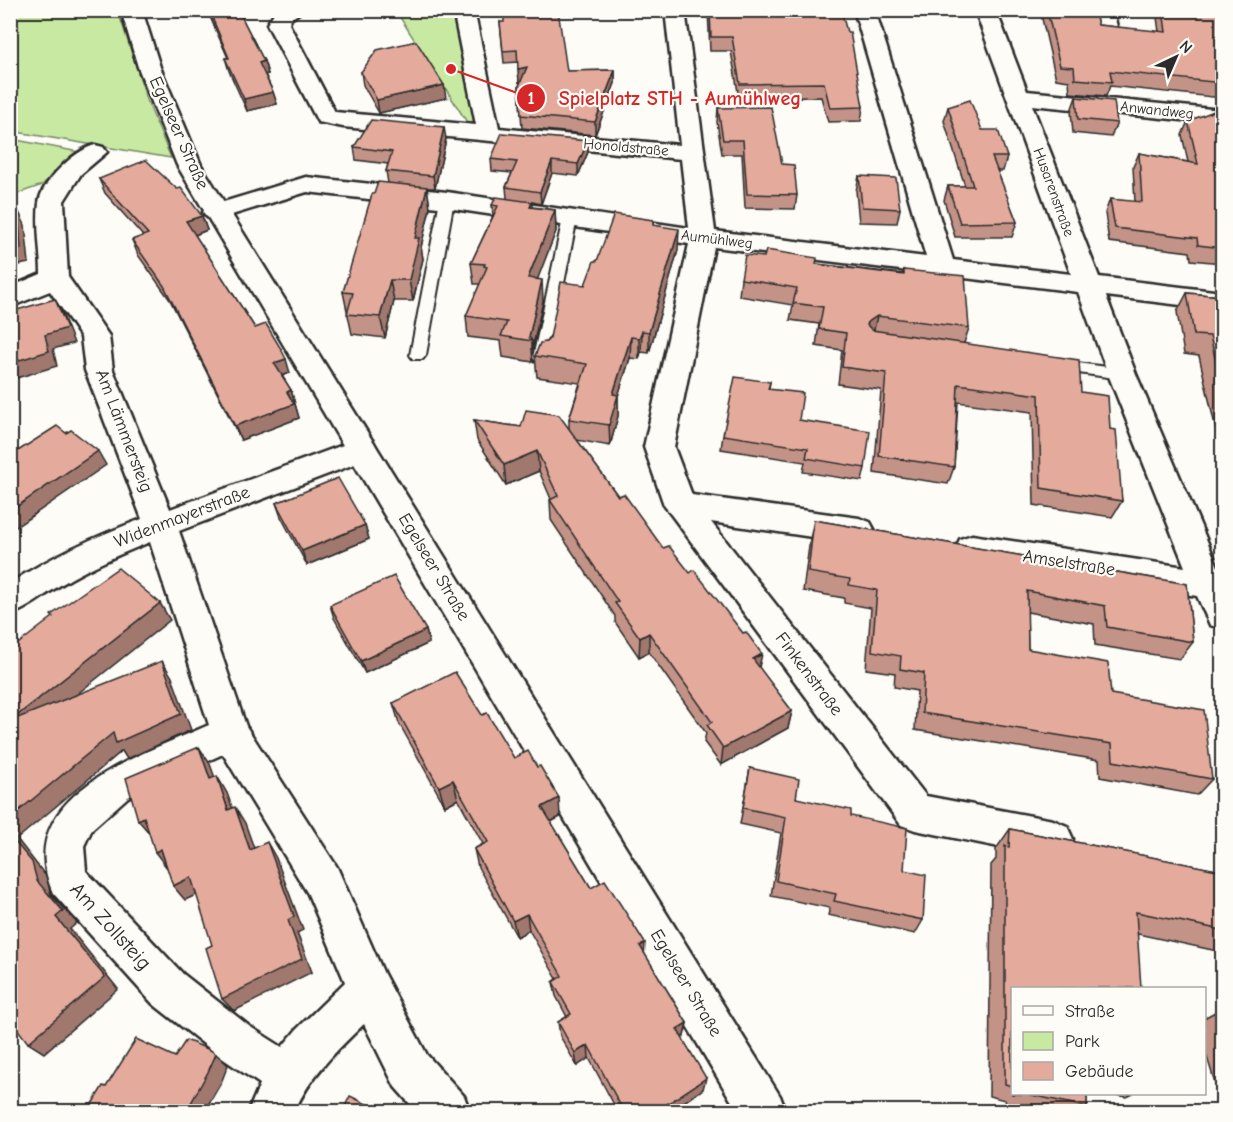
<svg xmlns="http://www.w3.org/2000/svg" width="1233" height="1122" viewBox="0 0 1233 1122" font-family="'Comic Neue',sans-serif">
  <rect width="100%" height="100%" fill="#fdfcf7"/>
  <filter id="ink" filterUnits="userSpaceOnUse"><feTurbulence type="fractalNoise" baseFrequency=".0167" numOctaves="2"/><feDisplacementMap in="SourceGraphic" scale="12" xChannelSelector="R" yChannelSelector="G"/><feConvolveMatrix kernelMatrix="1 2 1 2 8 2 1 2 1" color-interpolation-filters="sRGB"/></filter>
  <g filter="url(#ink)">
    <g fill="#c8e9a2" stroke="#7a8a66" stroke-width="1.5">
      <polygon points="10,11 118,11 148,103 171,158 11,131"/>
      <polygon points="396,11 459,11 480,129 470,127"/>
      <polygon points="11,139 79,152 42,185 11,196"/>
    </g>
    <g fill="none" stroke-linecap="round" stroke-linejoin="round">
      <g stroke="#2b2b2b" stroke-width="4">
        <g id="lane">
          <polygon points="447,196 454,200 426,355 423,359 413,359 410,355 440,200"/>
          <polygon points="570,214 577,218 549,358 546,362 536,362 533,358 563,218"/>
          <polygon points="1055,360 1122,369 1128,370 1130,374 1128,378 1122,379 1049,369 1047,365 1049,361"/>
        </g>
      </g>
      <g stroke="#2b2b2b" stroke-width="5">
        <g id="street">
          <polygon points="303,10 291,19 289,24 335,112 476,125 453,10 474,10 499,128 680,145 665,10 685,10 715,231 926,257 854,10 875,10 953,260 1071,274 975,10 996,10 1027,91 1222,110 1222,124 1032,105 1099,277 1222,292 1222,310 1106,296 1136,374 1222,576 1222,629 1210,625 1197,596 972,561 960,557 956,548 960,539 972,535 1185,567 1108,374 1078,292 714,247 674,447 692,495 859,518 870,522 875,531 870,540 859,544 711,522 926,796 1053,820 1067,826 1073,839 1067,852 1053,858 915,830 901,825 664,505 644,447 689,244 447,208 307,192 225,217 216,220 207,217 203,212 207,207 306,177 447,192 689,228 681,159 343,127 318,122 267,24 276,10"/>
          <polygon points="1092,10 1113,10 1117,27 1113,31 1106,33 1099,31"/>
          <path d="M95 145 103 147 107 152 81 174 64 201 68 277 109 336 113 370 170 509 362 438 373 441 377 449 373 457 179 531 246 726 337 867 384 974 427 1055 464 1096 470 1112H417L395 1087 364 1024C336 1051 310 1076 294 1112H248L260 1084 219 1056 153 1004 53 893C10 794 142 755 209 725L150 542C120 554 90 567 62 584 45 594 30 608 10 615V583C52 556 96 536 142 519L85 370 81 337 50 291 10 307V287L41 274C41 251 36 226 39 203 41 182 75 150 95 145ZM223 754 308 894 345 982 297 1029 282 1047 249 1026 183 974 86 871 84 846 92 829 128 797Z"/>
        </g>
      </g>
      <g stroke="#2b2b2b" stroke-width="5">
        <polygon id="secondary" points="121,10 142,10 160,67 201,165 780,1096 786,1112 738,1112 177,165 138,67"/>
      </g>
      <use href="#lane" fill="#fdfcf7" fill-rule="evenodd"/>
      <use href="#street" fill="#fdfcf7" fill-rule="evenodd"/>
      <use href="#secondary" fill="#fdfcf7" fill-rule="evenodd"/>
    </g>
    <g fill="#c49387" stroke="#2b2b2b" stroke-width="1.5">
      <polygon points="207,10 238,10 264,61 268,74 265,74 273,92 277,104 247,111 229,71 225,58 228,58"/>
      <polygon points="701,10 841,10 863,107 861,121 828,122 821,97 739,98 731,51 710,51 708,11"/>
      <polygon points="1040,10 1094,10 1098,25 1159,32 1156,10 1222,10 1222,98 1110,86 1106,96 1070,93 1069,81 1056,79"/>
      <polygon points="500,22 567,71 615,70 615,83 595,135 522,128 519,86 521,81 519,82 518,62 504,63"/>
      <polygon points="361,72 446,98 379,113 363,85"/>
      <polygon points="1076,97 1117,123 1111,137 1073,133 1071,111"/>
      <polygon points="948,107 982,130 1007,157 1003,171 997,171 1017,222 1012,237 955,237 944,200 948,186 965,186 944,121"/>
      <polygon points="718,108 782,164 797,195 795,209 745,208 742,154 722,154 717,122"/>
      <polygon points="1222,111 1222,263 1191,260 1190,252 1109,242 1105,213 1110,199 1135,202 1133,167 1139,153 1188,162 1182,135 1188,121"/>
      <polygon points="446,139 435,188 427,188 430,208 421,247 423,259 413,301 394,301 385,338 352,334 343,292 374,194 388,183 386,171 388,164 356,160 354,147"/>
      <polygon points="588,141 588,152 578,176 552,173 541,204 532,202 532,207 555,210 556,231 537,279 543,301 532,350 533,362 503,357 501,341 468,337 466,316 480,284 474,284 471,263 493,216 492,205 507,198 506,187 512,173 492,171 491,159"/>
      <polygon points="859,176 900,209 897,223 859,222 856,191"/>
      <polygon points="99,179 202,216 207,230 195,235 255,328 290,373 282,376 291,390 299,418 241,440 170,300 138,255 132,240 143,236 105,193"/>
      <polygon points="653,220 653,226 678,250 649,353 641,352 639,359 630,358 618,396 618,416 610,446 577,440 618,496 663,548 759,668 792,711 788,728 721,765 704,742 706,733 649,652 639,657 615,622 615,616 551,520 550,500 551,499 539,471 506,485 477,440 474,420 521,427 569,429 569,419 580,383 537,377 535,356 546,342 585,285 597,261"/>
      <polygon points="816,264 903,274 904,270 969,328 964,343 1081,392 1110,429 1122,501 1112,517 1034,505 1032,412 958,402 954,467 948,484 874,473 881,390 838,384 842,350 816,346 819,324 790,320 793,305 739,296 741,279"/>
      <polygon points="1187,293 1222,296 1222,456 1199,356 1184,354 1177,312"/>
      <polygon points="770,382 769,389 799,420 865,468 862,481 803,472 805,462 721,449 723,435"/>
      <polygon points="1222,487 1222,505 1219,492"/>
      <polygon points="276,503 365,525 369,539 307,565 281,517"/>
      <polygon points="814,520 1187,584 1193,642 1180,659 1095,645 1094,624 1027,612 1028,649 1111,694 1212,779 1197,795 1100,777 1099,760 915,730 917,691 894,687 895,673 866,669 871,608 844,603 844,598 803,591 810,539"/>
      <polygon points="330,605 426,630 429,643 365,673 334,618"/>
      <polygon points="393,703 482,715 514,758 560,817 551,822 591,888 644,953 687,1023 684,1036 682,1038 703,1089 669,1112 618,1112 589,1058 577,1066 560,1036 558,1022 567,1017 556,996 553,982 557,979 529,930 517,937 478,867 474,849 483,844 458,799 445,806 399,723"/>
      <polygon points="750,768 796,798 851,816 904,870 923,920 915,934 828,915 830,908 771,896 781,833 740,824"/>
      <polygon points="1010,829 1222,871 1222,952 1138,934 1012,988 1012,1094 1087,1094 1087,1107 1080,1112 1037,1112 1006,1104 1005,1100 989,1096 991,865 996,859 996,849"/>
      <polygon points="1222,1011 1222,1105 1204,1048 1204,1018 1215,1012"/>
      <polygon points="1109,1094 1133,1094 1127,1097"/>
    </g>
    <g fill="#a0786e" stroke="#2b2b2b" stroke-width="1.5">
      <polygon points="187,10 206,10 189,14"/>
      <polygon points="264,61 268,74 262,75 259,63"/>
      <polygon points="527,67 528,80 519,82 518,69"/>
      <polygon points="615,70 615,83 595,135 595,122"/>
      <polygon points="444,85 446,98 379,113 377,100"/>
      <polygon points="273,92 277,104 247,111 244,99"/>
      <polygon points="444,127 446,139 435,188 433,176"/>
      <polygon points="588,141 588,152 578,176 578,164"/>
      <polygon points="552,161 552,173 541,204 540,192"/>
      <polygon points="427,187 430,208 421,247 423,259 413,301 409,280 415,238"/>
      <polygon points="18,210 25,225 29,263 10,267 10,251"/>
      <polygon points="555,210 556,231 530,299 528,278"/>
      <polygon points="202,216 207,230 192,236 186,221"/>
      <polygon points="679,229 678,250 649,353 649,332"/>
      <polygon points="390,280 394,301 385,338 380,317"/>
      <polygon points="542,280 543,301 532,350 532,341 529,337"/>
      <polygon points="55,299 62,313 74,343 53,349 57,366 10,380 10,363 45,335"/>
      <polygon points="877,316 873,334 864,339 868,322"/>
      <polygon points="642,331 641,352 639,359 639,338"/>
      <polygon points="631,337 630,358 618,396 618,416 610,446 609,425 613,394"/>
      <polygon points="286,359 290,373 278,377 274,363"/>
      <polygon points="291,390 299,418 241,440 235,426"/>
      <polygon points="98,451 106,465 10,531 10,511"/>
      <polygon points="537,451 539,471 506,485 504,465"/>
      <polygon points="365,525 369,539 307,565 302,551"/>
      <polygon points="160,603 170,620 22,738 10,721"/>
      <polygon points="426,630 429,643 365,673 361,661"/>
      <polygon points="649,633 649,652 639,657 640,638"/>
      <polygon points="762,654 758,672 753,659"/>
      <polygon points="162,661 172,677 191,730 127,759 122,751 17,839 46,876 51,895 77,923 70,929 118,989 44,1053 28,1043 56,917 10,836 10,818"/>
      <polygon points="792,711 788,728 721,765 723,748"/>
      <polygon points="199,747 210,764 221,795 210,779"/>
      <polygon points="217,776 227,793 239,826 228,810"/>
      <polygon points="453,780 458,799 445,806 439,787"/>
      <polygon points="559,798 560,817 544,825 542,807"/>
      <polygon points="235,807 245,823 260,865 250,850"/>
      <polygon points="144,817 151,835 138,820"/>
      <polygon points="267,842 276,858 303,930 297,933 312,972 234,1011 222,999 288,920"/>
      <polygon points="161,849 167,868 155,852"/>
      <polygon points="191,877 203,892 185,900 173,886"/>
      <polygon points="527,914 529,930 517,937 513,921"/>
      <polygon points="645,943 644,958 640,946"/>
      <polygon points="687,1023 684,1036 675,1042 677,1029"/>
      <polygon points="588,1045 589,1058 577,1066 575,1053"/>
      <polygon points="216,1054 228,1065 221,1083 204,1112 186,1112"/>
      <polygon points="706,1078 703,1089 669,1112 655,1112"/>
    </g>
    <g fill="#e4ab9d" stroke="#2b2b2b" stroke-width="1.5">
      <polygon points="209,10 238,10 264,61 259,63 273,92 244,99 225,58 229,58"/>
      <polygon points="504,10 558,10 567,71 615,70 595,122 521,115 519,86 527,67 518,69 517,50 503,51 500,22 504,22"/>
      <polygon points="710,10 841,10 847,32 850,32 863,107 830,108 824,83 740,84 732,37 711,37"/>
      <polygon points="1047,10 1094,10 1098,25 1166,32 1163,10 1222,10 1222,83 1110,71 1112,82 1075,79 1074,67 1060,66"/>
      <polygon points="416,41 444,85 377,100 361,72 377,50"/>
      <polygon points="1076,97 1114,101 1117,123 1078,119"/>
      <polygon points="970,100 982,130 998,130 1007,157 992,157 1017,222 960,223 948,186 973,186 948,107"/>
      <polygon points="771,107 782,164 794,165 797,195 747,194 743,140 723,140 718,108"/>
      <polygon points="1214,111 1222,111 1222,248 1198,245 1197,238 1115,228 1110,199 1142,202 1139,153 1198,164 1188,121"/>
      <polygon points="371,120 444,127 433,176 386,171 392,152 354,147"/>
      <polygon points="502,133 588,141 578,164 552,161 540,192 506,187 517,162 491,159"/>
      <polygon points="146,160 177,189 181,188 202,216 186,221 255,328 266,324 281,349 286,359 274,363 291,390 287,392 294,404 235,426 164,286 132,240 148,234 99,179"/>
      <polygon points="859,176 896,178 900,209 862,207"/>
      <polygon points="378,182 427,187 415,238 419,238 409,280 390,280 380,317 347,314 353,293 343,292 372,194 374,194"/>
      <polygon points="496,197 532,202 530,207 555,210 528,278 542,280 529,337 532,341 501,336 507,322 466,316 487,267 484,266 485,264 471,263 498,206 492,205"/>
      <polygon points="18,210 21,249 10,251 10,212"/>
      <polygon points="614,214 653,220 653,225 679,229 649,332 642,331 639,338 631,337 613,394 618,395 609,425 569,419 587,364 535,356 540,343 546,342 550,338 561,282 585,285 594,261 597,261"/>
      <polygon points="766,250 817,258 816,264 904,275 904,270 965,276 969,328 877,316 868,322 867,325 872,330 1079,360 1081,392 1108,396 1110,429 1116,430 1122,501 1041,488 1039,395 958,384 954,467 879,456 886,373 842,367 846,333 819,329 823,307 793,303 797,288 741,279 745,255 764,257"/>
      <polygon points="1187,293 1222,296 1222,388 1210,336 1194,335"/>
      <polygon points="55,299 67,328 45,335 49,351 10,363 10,312"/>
      <polygon points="735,377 770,382 768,389 803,393 799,420 870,431 865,468 806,458 808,448 723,435"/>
      <polygon points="526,410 559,415 618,496 624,494 663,548 669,546 690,573 694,570 743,633 746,632 762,654 753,659 792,711 723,748 707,725 712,722 649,633 640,638 615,603 618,602 550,500 558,496 537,451 504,465 474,420 521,427"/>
      <polygon points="57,426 66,433 71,430 98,451 10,511 10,456"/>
      <polygon points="338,478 365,525 302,551 276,503"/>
      <polygon points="814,520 1187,584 1193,642 1107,627 1105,606 1027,591 1028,649 1108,663 1111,694 1204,710 1212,779 1113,761 1112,744 922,713 924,673 900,669 901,656 872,651 877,590 849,585 850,579 808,572"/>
      <polygon points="118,568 160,603 10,721 10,650 53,617 51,615"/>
      <polygon points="394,576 426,630 361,661 330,605"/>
      <polygon points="162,661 181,714 116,743 113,733 10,818 10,721"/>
      <polygon points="455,672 482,715 487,713 514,758 528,751 537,767 540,766 559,798 542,807 591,888 605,880 645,943 640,946 687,1023 677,1029 706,1078 655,1112 624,1112 588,1045 575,1053 558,1022 571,1014 553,982 562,976 527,914 513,921 474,849 488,842 453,780 439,787 393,703"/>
      <polygon points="199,747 210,779 217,776 228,810 235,807 250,850 267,842 294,916 288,920 302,959 222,999 206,948 212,945 191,877 173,886 161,849 155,852 144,817 138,820 126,778"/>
      <polygon points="750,768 799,779 796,798 851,810 851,816 907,828 904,870 926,875 923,920 834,901 836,894 776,881 786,817 743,808"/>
      <polygon points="1010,829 1222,871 1222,930 1136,912 1141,988 1012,988 1012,1086 1005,1084 1005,846 1009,847"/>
      <polygon points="10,836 32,862 37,881 63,911 56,917 105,977 28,1043 10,1019"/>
      <polygon points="1222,1011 1222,1036 1215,1012"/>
      <polygon points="136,1039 175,1057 186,1040 210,1050 216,1054 208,1072 186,1112 87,1112 103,1086 106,1087"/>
      <polygon points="1027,1094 1087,1094 1087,1107"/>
      <polygon points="350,1096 383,1112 342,1112"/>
    </g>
  </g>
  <g text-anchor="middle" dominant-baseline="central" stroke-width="4.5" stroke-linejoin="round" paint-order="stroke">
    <g font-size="15" fill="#2b2b2b" stroke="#fdfcf7">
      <text transform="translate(1157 110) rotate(6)">Anwandweg</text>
      <text transform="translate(626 147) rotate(5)">Honoldstraße</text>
      <text transform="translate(1054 192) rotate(70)">Husarenstraße</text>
      <text transform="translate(717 239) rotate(7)">Aumühlweg</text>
    </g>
    <g font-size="18" fill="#2b2b2b" stroke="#fdfcf7">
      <text transform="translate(179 133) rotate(66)">Egelseer Straße</text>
      <text transform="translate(124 431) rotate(69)">Am Lämmersteig</text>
      <text transform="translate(182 517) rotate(-21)">Widenmayerstraße</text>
      <text transform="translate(1069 563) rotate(9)">Amselstraße</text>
      <text transform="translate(434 567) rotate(59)">Egelseer Straße</text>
      <text transform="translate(809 674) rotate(53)">Finkenstraße</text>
      <text transform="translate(686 983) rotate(59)">Egelseer Straße</text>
    </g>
    <g font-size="21" fill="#2b2b2b" stroke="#fdfcf7">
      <text transform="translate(111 926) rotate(48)">Am Zollsteig</text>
    </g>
  </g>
  <path fill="none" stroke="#d62828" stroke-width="2" d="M451 69L531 98"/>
  <g fill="#d62828" stroke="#fdfcf7" stroke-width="2">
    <circle cx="451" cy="69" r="6"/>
    <circle cx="531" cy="98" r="15"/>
  </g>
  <g font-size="18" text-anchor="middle" font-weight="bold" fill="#fff">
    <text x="531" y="104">1</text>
  </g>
  <g font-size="20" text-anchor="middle" font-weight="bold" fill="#d62828" stroke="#fdfcf7" stroke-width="4.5" stroke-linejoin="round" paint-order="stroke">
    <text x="680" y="105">Spielplatz STH - Aumühlweg</text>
  </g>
  <rect width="1233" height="1122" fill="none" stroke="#fdfcf7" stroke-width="36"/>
  <rect x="18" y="18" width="1197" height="1086" fill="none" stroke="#2b2b2b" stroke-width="2" filter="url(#ink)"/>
  <rect x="1011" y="987" width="195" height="108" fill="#fdfcf7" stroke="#a9a8a5" stroke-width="1.5"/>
  <rect x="1023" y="1006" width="30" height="9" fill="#fdfcf7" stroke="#a9a8a5" stroke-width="1.5"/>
  <text x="1065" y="1017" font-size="18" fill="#2b2b2b">Straße</text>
  <rect x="1023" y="1032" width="30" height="18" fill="#c8e9a2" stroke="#a9a8a5" stroke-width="1.5"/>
  <text x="1065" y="1047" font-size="18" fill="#2b2b2b">Park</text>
  <rect x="1023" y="1062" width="30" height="18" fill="#e4ab9d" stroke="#a9a8a5" stroke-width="1.5"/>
  <text x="1065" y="1077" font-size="18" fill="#2b2b2b">Gebäude</text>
  <g transform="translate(1176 57) rotate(44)" stroke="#fdfcf7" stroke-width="4.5" paint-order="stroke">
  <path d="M0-4.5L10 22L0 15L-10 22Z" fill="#2b2b2b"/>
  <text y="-9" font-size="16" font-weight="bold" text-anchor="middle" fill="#2b2b2b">N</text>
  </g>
</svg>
